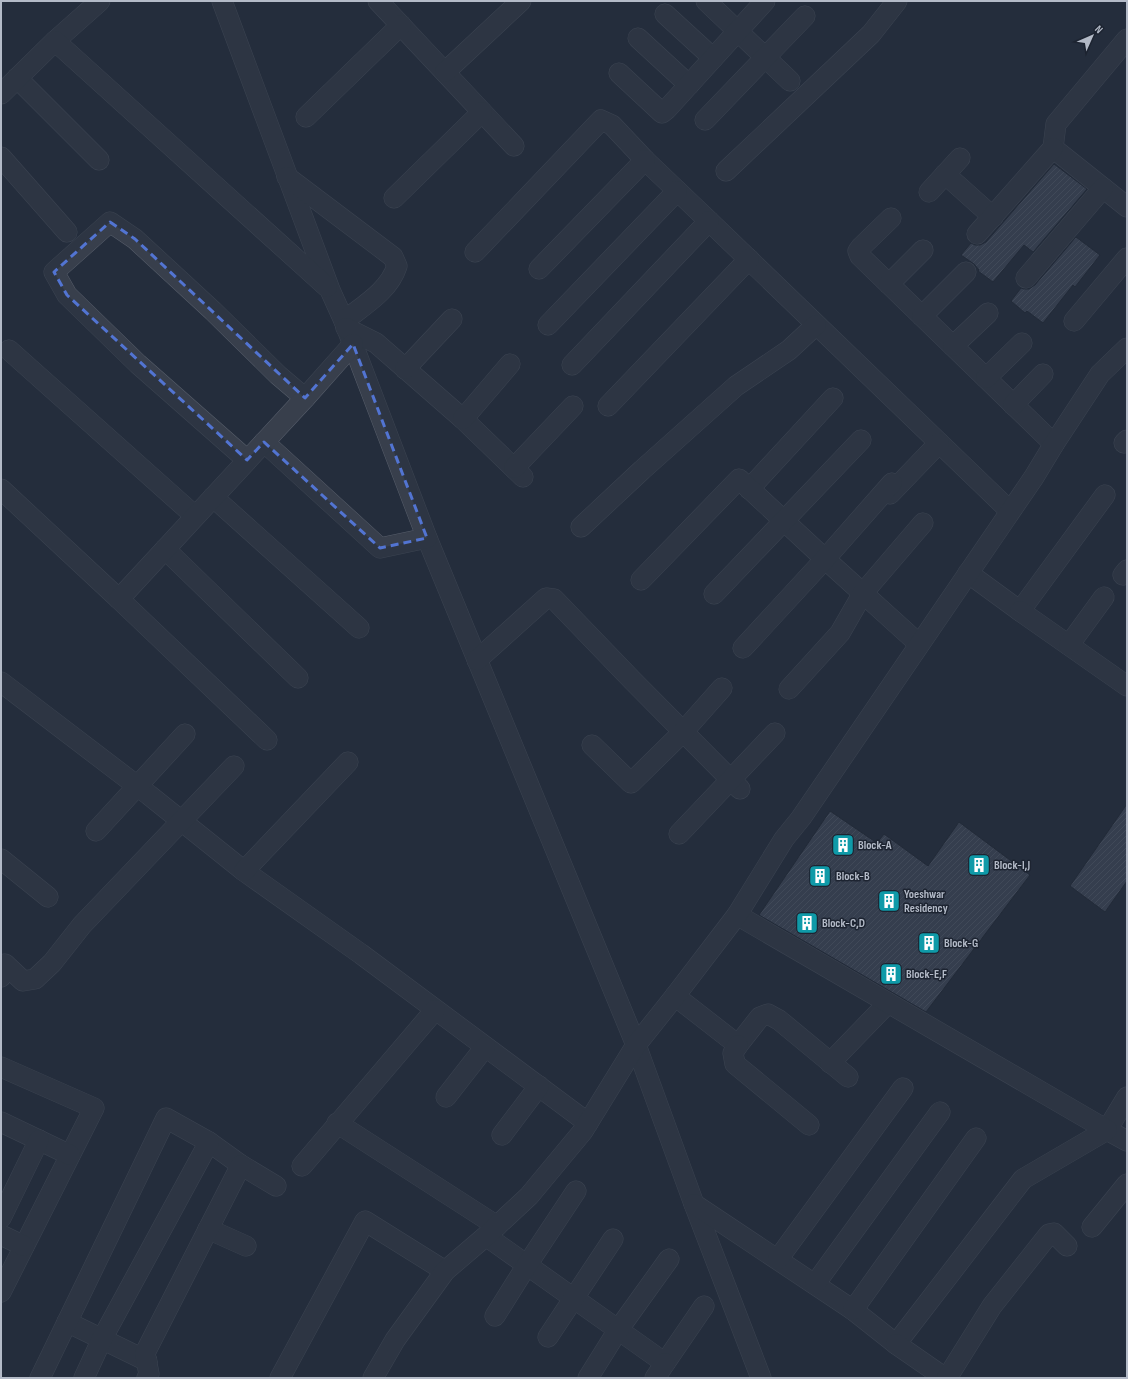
<svg xmlns="http://www.w3.org/2000/svg" width="1128" height="1379" viewBox="0 0 1128 1379" font-family="'Sofia Sans Condensed',sans-serif">
  <defs>
    <pattern id="building-hatch" width="6" height="6" patternUnits="userSpaceOnUse"><rect width="6" height="6" fill="#4a5365"/><path d="M-1 1l2-2M0 6l6-6M5 7l2-2" fill="none" stroke="#626a7a"/></pattern>
  </defs>
  <rect width="100%" height="100%" fill="#242d3c"/>
  <g fill="url(#building-hatch)" stroke="#1f2633">
    <polygon points="1054,164 1087,189 1033,252 1024,245 993,282 978,271 979,270 974,264 961,255 971,243 975,245 980,245 986,242"/>
    <polygon points="1076,237 1100,255 1075,287 1073,285 1043,323 1027,311 1025,313 1011,301 1021,288 1024,289 1029,289 1035,285"/>
    <polygon points="1127,804 1127,881 1105,912 1070,886"/>
    <polygon points="830,811 877,843 884,834 928,866 959,822 1030,875 926,1012 759,915"/>
  </g>
  <g fill="none" stroke-linecap="round" stroke-linejoin="round">
    <g stroke="#565d6a" stroke-width="21">
      <g id="minor">
        <polyline points="222,1 330,290 344,321 427,538 636,1045 694,1204 761,1378"/>
        <polyline points="378,1 514,146"/>
        <polyline points="706,1 790,81"/>
        <polyline points="665,14 713,58"/>
        <polyline points="638,38 689,85"/>
        <polyline points="1127,39 1056,124 1053,148 1127,207"/>
        <polyline points="55,41 100,1"/>
        <polyline points="445,72 521,1"/>
        <polyline points="619,73 662,113 667,109 765,1"/>
        <polyline points="17,78 99,160"/>
        <polyline points="1,94 55,41 327,287"/>
        <polyline points="306,117 401,25"/>
        <polyline points="705,120 805,16"/>
        <polyline points="1,157 67,232"/>
        <polyline points="726,171 871,34 897,1"/>
        <polyline points="945,174 993,217"/>
        <path d="M287 177 393 257 397 266C389 291 364 305 344 321"/>
        <polyline points="929,192 960,158"/>
        <polyline points="394,198 482,112"/>
        <polyline points="891,218 861,247 858,251 860,256 1054,444"/>
        <polyline points="977,234 1053,148"/>
        <polyline points="475,252 601,120 612,125 645,160 709,221 1010,511"/>
        <polyline points="539,269 645,160"/>
        <polyline points="1026,278 1103,188"/>
        <polyline points="889,284 923,250"/>
        <polyline points="922,316 966,272"/>
        <polyline points="1074,321 1127,258"/>
        <polyline points="548,325 677,191"/>
        <polyline points="346,328 376,343 463,419 523,477"/>
        <polyline points="953,346 988,313"/>
        <polyline points="9,350 195,516"/>
        <polyline points="572,365 709,221"/>
        <polyline points="405,369 452,319"/>
        <polyline points="986,378 1022,343"/>
        <polyline points="1013,405 1043,374"/>
        <polyline points="608,406 749,259"/>
        <polyline points="463,419 510,364"/>
        <polyline points="264,442 380,548 427,538"/>
        <polyline points="1124,443 1127,440"/>
        <polyline points="247,460 138,364 67,295 54,272 110,222 135,239 213,311 278,375 305,398"/>
        <polyline points="514,468 573,406"/>
        <polyline points="1,489 119,599"/>
        <polyline points="749,489 833,398"/>
        <polyline points="890,494 939,443"/>
        <polyline points="213,497 359,628"/>
        <polyline points="581,527 642,470 736,386 789,350 816,325"/>
        <polyline points="165,549 298,678"/>
        <polyline points="968,573 1020,611 1105,495"/>
        <polyline points="1123,575 1127,570"/>
        <polyline points="641,580 739,479 825,559 919,644"/>
        <polyline points="714,594 861,440"/>
        <polyline points="1020,611 1127,686"/>
        <polyline points="1069,645 1104,597"/>
        <polyline points="743,648 825,559 892,483"/>
        <polyline points="477,660 546,598 554,599 632,680 740,789"/>
        <polyline points="1,682 149,795 244,871 361,954 588,1123"/>
        <polyline points="789,689 840,633 863,593 923,523"/>
        <polyline points="267,740 119,599 305,398 353,344"/>
        <polyline points="592,745 631,783 683,732 722,688"/>
        <polyline points="96,831 185,734"/>
        <polyline points="679,834 775,733"/>
        <polyline points="1,859 48,897"/>
        <polyline points="244,871 348,762"/>
        <polyline points="1,977 5,964 23,981 35,979 52,963 82,925 234,766"/>
        <polyline points="675,996 738,1045 760,1017 768,1014 779,1020 848,1077"/>
        <polyline points="738,1045 733,1053 735,1064 809,1125"/>
        <polyline points="830,1063 888,1003"/>
        <polyline points="1,1067 94,1108 1,1292"/>
        <polyline points="446,1097 485,1047"/>
        <polyline points="1127,1097 1107,1130 1127,1141"/>
        <polyline points="1,1122 70,1155"/>
        <polyline points="337,1123 497,1226"/>
        <polyline points="502,1135 539,1086"/>
        <polyline points="209,1142 241,1165 276,1186"/>
        <polyline points="302,1166 435,1010"/>
        <polyline points="694,1204 853,1310 896,1344 1023,1179 1107,1130 737,915"/>
        <polyline points="1,1218 39,1140"/>
        <polyline points="1092,1227 1127,1184"/>
        <polyline points="208,1229 246,1246"/>
        <polyline points="1,1235 24,1246"/>
        <polyline points="486,1236 665,1363 704,1306"/>
        <polyline points="778,1259 903,1088"/>
        <polyline points="815,1284 940,1112"/>
        <polyline points="853,1310 976,1138"/>
        <polyline points="495,1316 527,1265 576,1191"/>
        <polyline points="67,1322 147,1361"/>
        <polyline points="548,1337 613,1239"/>
        <polyline points="896,1344 945,1378"/>
        <polyline points="40,1378 166,1118 209,1142 102,1339 84,1378"/>
        <polyline points="147,1378 149,1374 145,1353 241,1165"/>
        <polyline points="280,1378 365,1221 445,1271"/>
        <polyline points="373,1378 395,1340 445,1271 486,1236 529,1196 583,1131 636,1045 675,996 737,915 784,839 801,818 1034,477 1054,444 1100,374 1127,348"/>
        <polyline points="588,1378 618,1330 669,1259"/>
        <polyline points="655,1378 665,1363"/>
        <polyline points="947,1378 992,1306 1049,1234 1054,1233 1067,1246"/>
      </g>
    </g>
    <use href="#minor" stroke="#383f4c" stroke-width="20"/>
  </g>
  <path d="M0 0H1128V1379H0ZM110 222 135 239 305 398 353 344 427 538 380 548 264 442 247 460 67 295 54 272Z" fill="#242d3c" fill-opacity=".55" fill-rule="evenodd"/>
  <path fill="none" stroke="#5274d2" stroke-width="3" stroke-dasharray="8 5" stroke-linejoin="round" d="M110 222 135 239 305 398 353 344 427 538 380 548 264 442 247 460 67 295 54 272Z"/>
  <defs>
    <g id="building-square" transform="scale(1.15)"><rect x="-9" y="-9" width="18" height="18" rx="4" fill="#0f9aa8" stroke="#1d2431"/><path d="M-4-6H4V6H1V3H-1V6H-4ZM-2.5-4.3h1.7v1.8h-1.7ZM.8-4.3h1.7v1.8H.8ZM-2.5-1h1.7V.8h-1.7ZM.8-1h1.7V.8H.8Z" fill="#fff"/></g>
  </defs>
  <g fill-rule="evenodd">
    <use href="#building-square" x="843" y="845"/>
    <use href="#building-square" x="979" y="865"/>
    <use href="#building-square" x="820" y="876"/>
    <use href="#building-square" x="889" y="901"/>
    <use href="#building-square" x="807" y="923"/>
    <use href="#building-square" x="929" y="943"/>
    <use href="#building-square" x="891" y="974"/>
  </g>
  <g text-anchor="middle" dominant-baseline="central" stroke-width="3" stroke-linejoin="round" paint-order="stroke">
    <g font-size="12" font-weight="bold" fill="#b3bac7" stroke="#1d2431" text-anchor="start">
      <text x="858" y="845">Block-A</text>
      <text x="994" y="865">Block-I,J</text>
      <text x="836" y="876">Block-B</text>
      <text x="904" y="894">Yoeshwar<tspan x="904" dy="14">Residency</tspan></text>
      <text x="822" y="923">Block-C,D</text>
      <text x="944" y="943">Block-G</text>
      <text x="906" y="974">Block-E,F</text>
    </g>
  </g>
  <rect width="1128" height="1379" fill="none" stroke="#b3bac7" stroke-width="4"/>
  <g transform="translate(1092 36) rotate(45)" stroke="#1d2431" stroke-width="3" paint-order="stroke">
  <path d="M0-3L7 15L0 10L-7 15Z" fill="#b3bac7"/>
  <text y="-6" font-size="11" font-weight="bold" text-anchor="middle" fill="#b3bac7">N</text>
  </g>
</svg>
